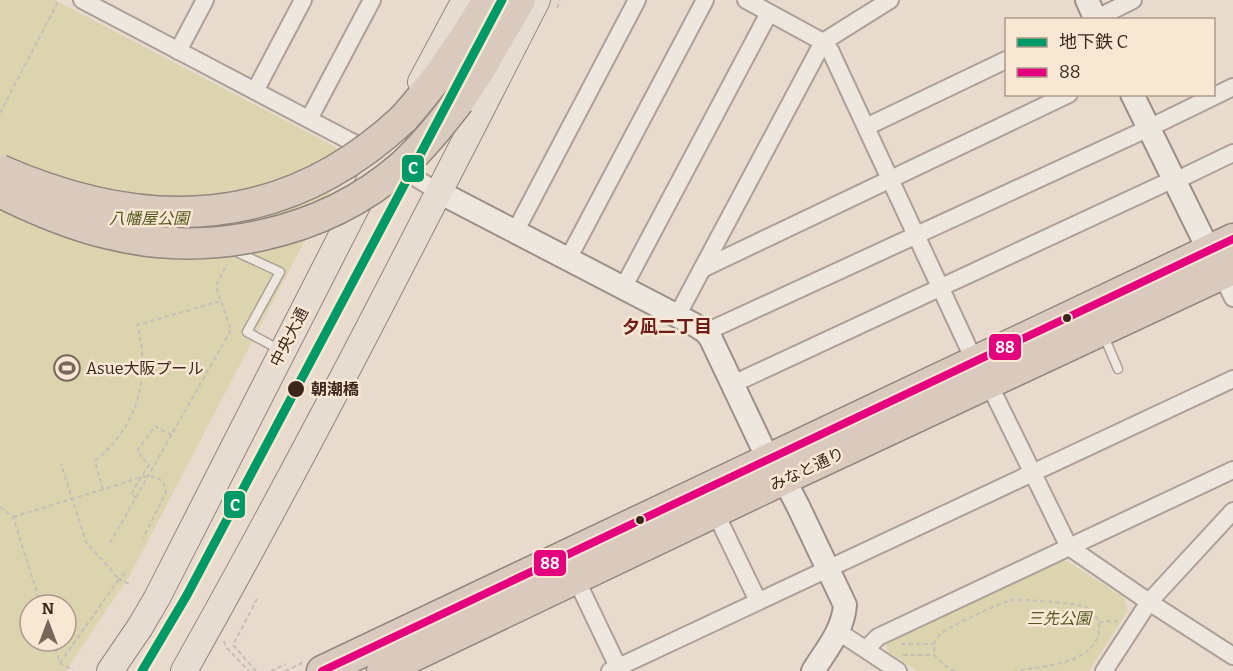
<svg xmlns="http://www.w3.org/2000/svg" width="1233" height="671" viewBox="0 0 1233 671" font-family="Bitter,'Noto Sans JP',serif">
  <rect width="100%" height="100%" fill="#e8dbce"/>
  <g fill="#dbd4af" fill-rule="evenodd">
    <path d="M0 0H55L343 151 346 162 130 575 66 671H0ZM30 605H66V641H30Z"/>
    <polygon points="1059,560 1067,561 1124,598 1128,611 1089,671 917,671 887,651 887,643"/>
  </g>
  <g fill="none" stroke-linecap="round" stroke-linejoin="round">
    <g stroke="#ada097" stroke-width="11">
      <g id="lane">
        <polyline points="230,249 280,272 247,332 280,350"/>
        <polyline points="1103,334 1118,369"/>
      </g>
    </g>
    <g stroke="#ada097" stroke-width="20">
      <g id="street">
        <polyline points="82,0 371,152"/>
        <polyline points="746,0 823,42 830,50 975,362"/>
        <polyline points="1093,20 1133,0"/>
        <polyline points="178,51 205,0"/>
        <polyline points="255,91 303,0"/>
        <polyline points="309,119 372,0"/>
        <polyline points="866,127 1006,60"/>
        <polyline points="394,165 439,192"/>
        <polyline points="515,232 637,0"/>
        <polyline points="568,259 705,0"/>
        <polyline points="702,269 1069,94"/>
        <polyline points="1221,274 1233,298"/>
        <polyline points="623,288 769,13"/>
        <polyline points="677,316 823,42 890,0"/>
        <polyline points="706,332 1149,128 1233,87"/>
        <polyline points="733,384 1163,184 1175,181 1233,153"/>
        <polyline points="989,384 1069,547 1149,602 1233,656"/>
        <polyline points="715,512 758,601"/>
        <polyline points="576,579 620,671"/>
        <polyline points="839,632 898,671"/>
        <polyline points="866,649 878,637 1233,470"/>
        <polyline points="610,671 1233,379"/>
        <polyline points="1104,671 1149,602 1233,511"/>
      </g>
    </g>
    <g stroke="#9c9086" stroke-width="26">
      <g id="secondary">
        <polyline points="1087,0 1096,20"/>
        <polyline points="1132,94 1216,265"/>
        <path d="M439 192 693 324 706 332 711 339 768 459 784 479 798 506 845 605C843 631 826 650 813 671"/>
      </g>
    </g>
    <g stroke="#92867d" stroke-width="28">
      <g id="primary">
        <polyline points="421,82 465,0"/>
        <polyline points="110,671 140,627 157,598 398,125"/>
        <path d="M184 671C308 451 422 225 537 0"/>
      </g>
    </g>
    <g stroke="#92867d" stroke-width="33">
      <g id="highway">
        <polyline points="459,101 480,69 520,0"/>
        <path d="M403 119C436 83 463 42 488 0"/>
        <polyline points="322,671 1233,239"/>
        <polyline points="382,671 784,479 1233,269"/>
      </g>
    </g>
    <g stroke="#c7beb6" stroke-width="2" stroke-dasharray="4.5 3" stroke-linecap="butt">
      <polyline points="557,8 560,0"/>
      <polyline points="0,113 59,0"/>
      <polyline points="385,207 394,211 387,224"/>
      <path d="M103 490 95 461C137 427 152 377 137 325L221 301"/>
      <polyline points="137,498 131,494 149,465 137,451 155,426 173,436"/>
      <polyline points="0,507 13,517 41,605"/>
      <polyline points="13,517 114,486"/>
      <polyline points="110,543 231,330 216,286 227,264"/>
      <polyline points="125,573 119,579 131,585"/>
      <polyline points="1099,622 1117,621"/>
      <polyline points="53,641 60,663 73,670"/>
      <polyline points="224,641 226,647 249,671"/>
      <polyline points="901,644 934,644"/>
      <polyline points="903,655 933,655"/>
      <polyline points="60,663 119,579 86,542 61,464"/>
      <polyline points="256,671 233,645 257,599"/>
      <polyline points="271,671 286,664"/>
      <polyline points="285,671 302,663"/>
      <path d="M955 671 944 665 934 655 935 640C939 635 944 631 949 628 959 623 1003 601 1012 600 1025 599 1074 603 1086 607 1093 610 1098 617 1099 625 1102 664 1042 666 1015 671"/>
    </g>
    <use href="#lane" stroke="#eee7e0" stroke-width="8"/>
    <use href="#street" stroke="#eee7e0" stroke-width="16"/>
    <use href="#secondary" stroke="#eee7e0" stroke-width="22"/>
    <use href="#primary" stroke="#e7dcd1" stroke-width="26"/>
    <use href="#highway" stroke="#dacabe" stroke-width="30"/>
    <g stroke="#92867d" stroke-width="33" stroke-linecap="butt">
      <g id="highway-bridge">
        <path d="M0 170C146 234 283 231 403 119"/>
        <path d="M0 192C34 209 69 224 106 233 207 259 323 235 402 166 423 147 441 124 459 101"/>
      </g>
    </g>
    <path stroke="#c7beb6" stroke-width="2" stroke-dasharray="4.5 3" stroke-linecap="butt" d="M114 486C131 481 162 464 166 492L143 538"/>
    <use href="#highway-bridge" stroke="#dacabe" stroke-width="30"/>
    <g stroke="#f8e7d3" stroke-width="12">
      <polyline id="bus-1" points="322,671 1233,239"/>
    </g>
    <use href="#bus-1" stroke="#e5007d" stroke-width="8"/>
    <g stroke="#f8e7d3" stroke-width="14">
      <polyline id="metro-1" points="142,671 187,595 502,0"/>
    </g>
    <use href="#metro-1" stroke="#019a66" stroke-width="9"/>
  </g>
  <defs>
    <g id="stadium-ring" transform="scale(1.35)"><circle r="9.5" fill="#f8e7d3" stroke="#78665b" stroke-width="1.5"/><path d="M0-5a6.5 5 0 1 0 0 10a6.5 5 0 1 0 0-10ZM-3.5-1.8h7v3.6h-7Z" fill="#78665b"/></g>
  </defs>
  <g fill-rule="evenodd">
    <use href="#stadium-ring" x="67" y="368"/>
  </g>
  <g fill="#3c271d" stroke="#f8e7d3" stroke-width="2">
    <circle cx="1067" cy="318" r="5"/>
    <circle cx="296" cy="389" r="9"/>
    <circle cx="640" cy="520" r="5"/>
  </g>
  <g text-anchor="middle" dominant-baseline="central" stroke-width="5" stroke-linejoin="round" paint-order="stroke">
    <g font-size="16" font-style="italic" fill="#565a22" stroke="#f8e7d3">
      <text x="149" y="218">八幡屋公園</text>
      <text x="1059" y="618">三先公園</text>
    </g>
    <g font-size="16" fill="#3c271d" stroke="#f8e7d3">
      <text transform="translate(289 337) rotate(-63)">中央大通</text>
      <text transform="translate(807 469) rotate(-25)">みなと通り</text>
    </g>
    <g font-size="16" fill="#3c271d" stroke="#f8e7d3" text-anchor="start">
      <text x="86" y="368">Asue大阪プール</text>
    </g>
    <g font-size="16" font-weight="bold" fill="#3c271d" stroke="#f8e7d3" text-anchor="start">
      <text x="311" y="389">朝潮橋</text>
    </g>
    <g font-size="18" font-weight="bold" fill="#6d1c19" stroke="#f8e7d3">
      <text x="667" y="327">夕凪二丁目</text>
    </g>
  </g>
  <g stroke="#f8e7d3" stroke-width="2">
    <rect x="401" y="154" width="24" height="29" rx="6" fill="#019a66"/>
    <rect x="988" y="333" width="34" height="28" rx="6" fill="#e5007d"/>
    <rect x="223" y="490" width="23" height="29" rx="6" fill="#019a66"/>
    <rect x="533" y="549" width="34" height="28" rx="6" fill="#e5007d"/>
  </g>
  <g font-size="16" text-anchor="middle" font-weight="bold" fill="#fff">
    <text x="413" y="174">C</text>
    <text x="1005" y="353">88</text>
    <text x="235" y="511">C</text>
    <text x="550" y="569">88</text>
  </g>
  <rect x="1005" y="18" width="210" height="78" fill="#f8e7d3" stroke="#ad9a8a" stroke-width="1.5"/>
  <rect x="1017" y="38" width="30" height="9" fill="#019a66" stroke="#ad9a8a" stroke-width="1.5"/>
  <text x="1059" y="48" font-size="18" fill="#3c271d">地下鉄 C</text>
  <rect x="1017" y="68" width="30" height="9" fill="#e5007d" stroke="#ad9a8a" stroke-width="1.5"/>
  <text x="1059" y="78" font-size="18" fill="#3c271d">88</text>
  <g transform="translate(48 623)"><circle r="28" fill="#f8e7d3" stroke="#ad9a8a" stroke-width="1.5"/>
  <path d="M0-4.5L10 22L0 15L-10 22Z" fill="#78665b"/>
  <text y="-9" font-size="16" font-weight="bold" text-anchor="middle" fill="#3c271d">N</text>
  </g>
</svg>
